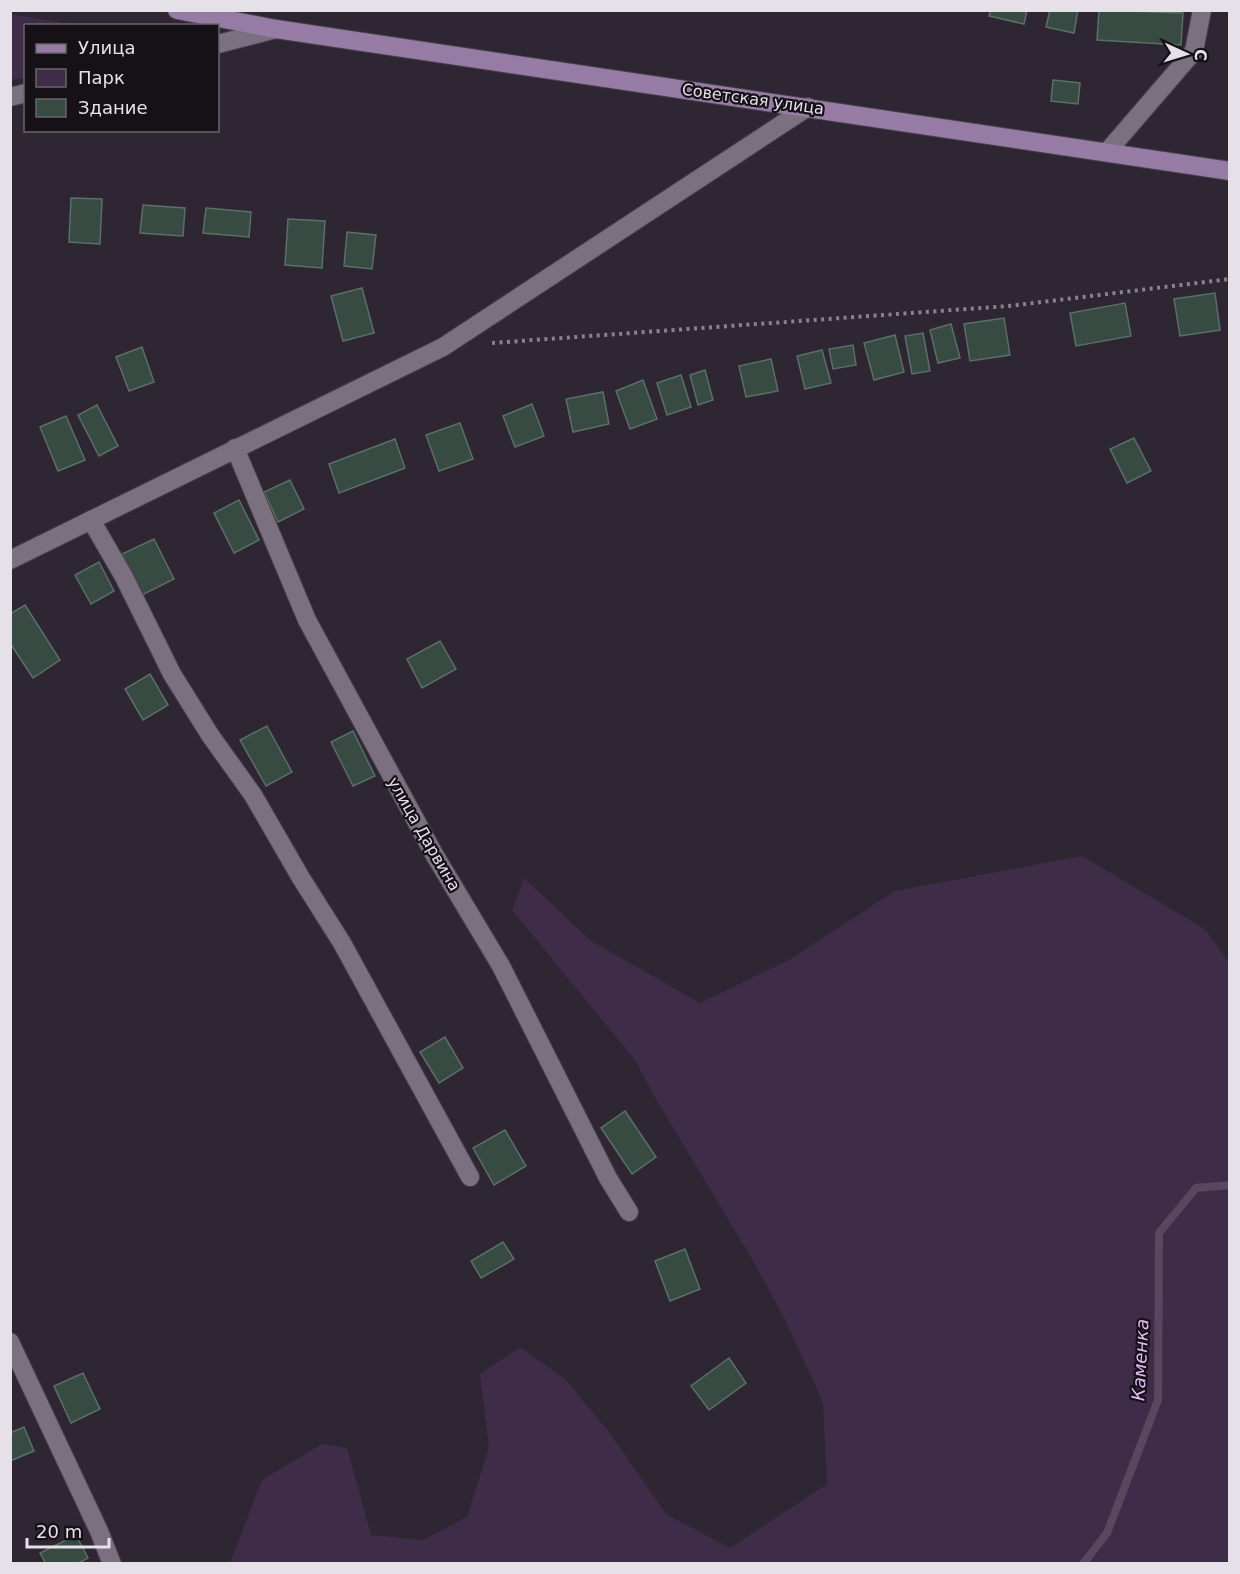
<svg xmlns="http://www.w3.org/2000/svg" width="1240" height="1574" viewBox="0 0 1240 1574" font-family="'DejaVu Sans',sans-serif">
  <rect width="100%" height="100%" fill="#2f2634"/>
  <g fill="#3f2c49">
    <polygon points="11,14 76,25 26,26 25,78 11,80"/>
    <polygon points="1082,856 1206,930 1229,963 1229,1563 230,1563 262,1480 322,1444 347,1448 371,1535 423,1540 467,1517 489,1447 480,1374 520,1347 566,1380 609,1432 666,1514 730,1548 827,1484 823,1402 784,1318 756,1266 653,1094 635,1060 512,910 524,878 591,941 700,1003 789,960 895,891"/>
  </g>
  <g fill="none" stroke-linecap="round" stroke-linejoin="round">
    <polyline stroke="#58475f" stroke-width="8" points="1083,1564 1107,1533 1158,1400 1159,1233 1196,1188 1230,1185"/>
  </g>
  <g fill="#374b43" stroke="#5a6f67" stroke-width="1.5">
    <polygon points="991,10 1027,10 1024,24 989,16"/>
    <polygon points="1050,10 1078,10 1074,33 1046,27"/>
    <polygon points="1099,10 1183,13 1181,45 1097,40"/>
    <polygon points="1053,80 1080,83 1078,104 1051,101"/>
    <polygon points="71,198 102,199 100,244 69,242"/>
    <polygon points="143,205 185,208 183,236 140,233"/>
    <polygon points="206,208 251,212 249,237 203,233"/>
    <polygon points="288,219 325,221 322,268 285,265"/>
    <polygon points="347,232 376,235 372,269 344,266"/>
    <polygon points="362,288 374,333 343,341 331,296"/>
    <polygon points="1215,293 1220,330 1180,336 1174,299"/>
    <polygon points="1125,303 1131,336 1076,346 1070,313"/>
    <polygon points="1004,318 1010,355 970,361 964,324"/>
    <polygon points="951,324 960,358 938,363 930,330"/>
    <polygon points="923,333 930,371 912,374 905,336"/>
    <polygon points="895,335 904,372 874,380 864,343"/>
    <polygon points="853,345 856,365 833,369 829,349"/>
    <polygon points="142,347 154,382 129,391 116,357"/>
    <polygon points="822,350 831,383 805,389 797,356"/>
    <polygon points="771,359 778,391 746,397 739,366"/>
    <polygon points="705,370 713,400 698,405 690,375"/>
    <polygon points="681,375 691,407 667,415 657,383"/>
    <polygon points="643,380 657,419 630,429 616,391"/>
    <polygon points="603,392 609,424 573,432 566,399"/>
    <polygon points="532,404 544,436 515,447 503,416"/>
    <polygon points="97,405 118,446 99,456 78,415"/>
    <polygon points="66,416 85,460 58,471 40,427"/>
    <polygon points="460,423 473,459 439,471 426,435"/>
    <polygon points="1134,438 1151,471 1127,483 1110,449"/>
    <polygon points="395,439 405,468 339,493 329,464"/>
    <polygon points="290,480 304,509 278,522 264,492"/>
    <polygon points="239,500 259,540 234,553 214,513"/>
    <polygon points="154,539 174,579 142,595 122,554"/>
    <polygon points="99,562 114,591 91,604 75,575"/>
    <polygon points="25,605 60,660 33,678 10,643 10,614"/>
    <polygon points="440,641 456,669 422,688 407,659"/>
    <polygon points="150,674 168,705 143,720 125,689"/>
    <polygon points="267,726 292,772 266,786 240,740"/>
    <polygon points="353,731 375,776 353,786 331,742"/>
    <polygon points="445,1037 463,1068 439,1083 420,1052"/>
    <polygon points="625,1111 656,1157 632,1174 601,1128"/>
    <polygon points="505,1130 526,1166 494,1185 473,1148"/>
    <polygon points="503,1242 514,1259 481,1278 471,1261"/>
    <polygon points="685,1249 700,1289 670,1301 655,1261"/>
    <polygon points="729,1358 746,1383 709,1410 691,1386"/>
    <polygon points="83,1373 100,1409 71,1423 54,1386"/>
    <polygon points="24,1427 34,1451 10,1461 10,1433"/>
    <polygon points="76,1535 88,1558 77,1564 46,1564 40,1553"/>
  </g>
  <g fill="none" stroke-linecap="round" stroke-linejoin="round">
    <g stroke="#49414c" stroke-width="20">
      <g id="minor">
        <polyline points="218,44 276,29"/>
        <polyline points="10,97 26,93"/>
        <polyline points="1107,152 1194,51 1202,10"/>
        <polyline points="235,448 307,620 434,854 501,966 608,1178 629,1212"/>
        <polyline points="91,520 124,577 172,674 210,735 253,795 301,878 342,943 470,1177"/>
        <polyline points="10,560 443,347 808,107"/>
        <polyline points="10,1342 99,1531 112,1564"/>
      </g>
    </g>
    <g stroke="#49414c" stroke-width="20">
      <polyline id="major" points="177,10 276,29 1230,171"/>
    </g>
    <polyline stroke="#89828d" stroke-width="4" stroke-dasharray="3 4.5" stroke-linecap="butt" points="492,343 1009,306 1230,279"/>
    <use href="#minor" stroke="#7a7080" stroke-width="18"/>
    <use href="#major" stroke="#967ba5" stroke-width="18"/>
  </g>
  <g text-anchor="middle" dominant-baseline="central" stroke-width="4.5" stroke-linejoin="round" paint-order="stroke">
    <g font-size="16" fill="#e6e0e9" stroke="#151117">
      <text transform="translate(753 99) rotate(8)">Советская улица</text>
      <text transform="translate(424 834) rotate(60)">улица Дарвина</text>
    </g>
    <g font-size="18" font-style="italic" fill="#e2bbf7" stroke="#151117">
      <text transform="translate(1140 1360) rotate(-87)">Каменка</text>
    </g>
  </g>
  <rect width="1240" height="1574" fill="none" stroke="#e6e0e9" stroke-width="24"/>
  <rect x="24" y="24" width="195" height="108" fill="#151117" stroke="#69646b" stroke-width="1.5"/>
  <rect x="36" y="44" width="30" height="9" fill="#967ba5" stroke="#69646b" stroke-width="1.5"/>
  <text x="78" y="54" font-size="18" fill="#e6e0e9">Улица</text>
  <rect x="36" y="69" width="30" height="18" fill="#3f2c49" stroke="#69646b" stroke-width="1.5"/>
  <text x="78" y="84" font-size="18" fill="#e6e0e9">Парк</text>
  <rect x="36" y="99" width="30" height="18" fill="#374b43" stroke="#69646b" stroke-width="1.5"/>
  <text x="78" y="114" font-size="18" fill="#e6e0e9">Здание</text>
  <g transform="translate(1186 54) rotate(94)" stroke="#151117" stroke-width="4.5" paint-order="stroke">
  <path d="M0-4.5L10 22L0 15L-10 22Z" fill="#e6e0e9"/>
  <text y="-9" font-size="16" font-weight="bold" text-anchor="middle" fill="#e6e0e9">С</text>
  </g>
  <path d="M27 1538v9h82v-9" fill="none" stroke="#e6e0e9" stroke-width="3"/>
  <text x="36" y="1538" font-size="18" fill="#e6e0e9" stroke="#151117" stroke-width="4.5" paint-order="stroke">20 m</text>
</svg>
